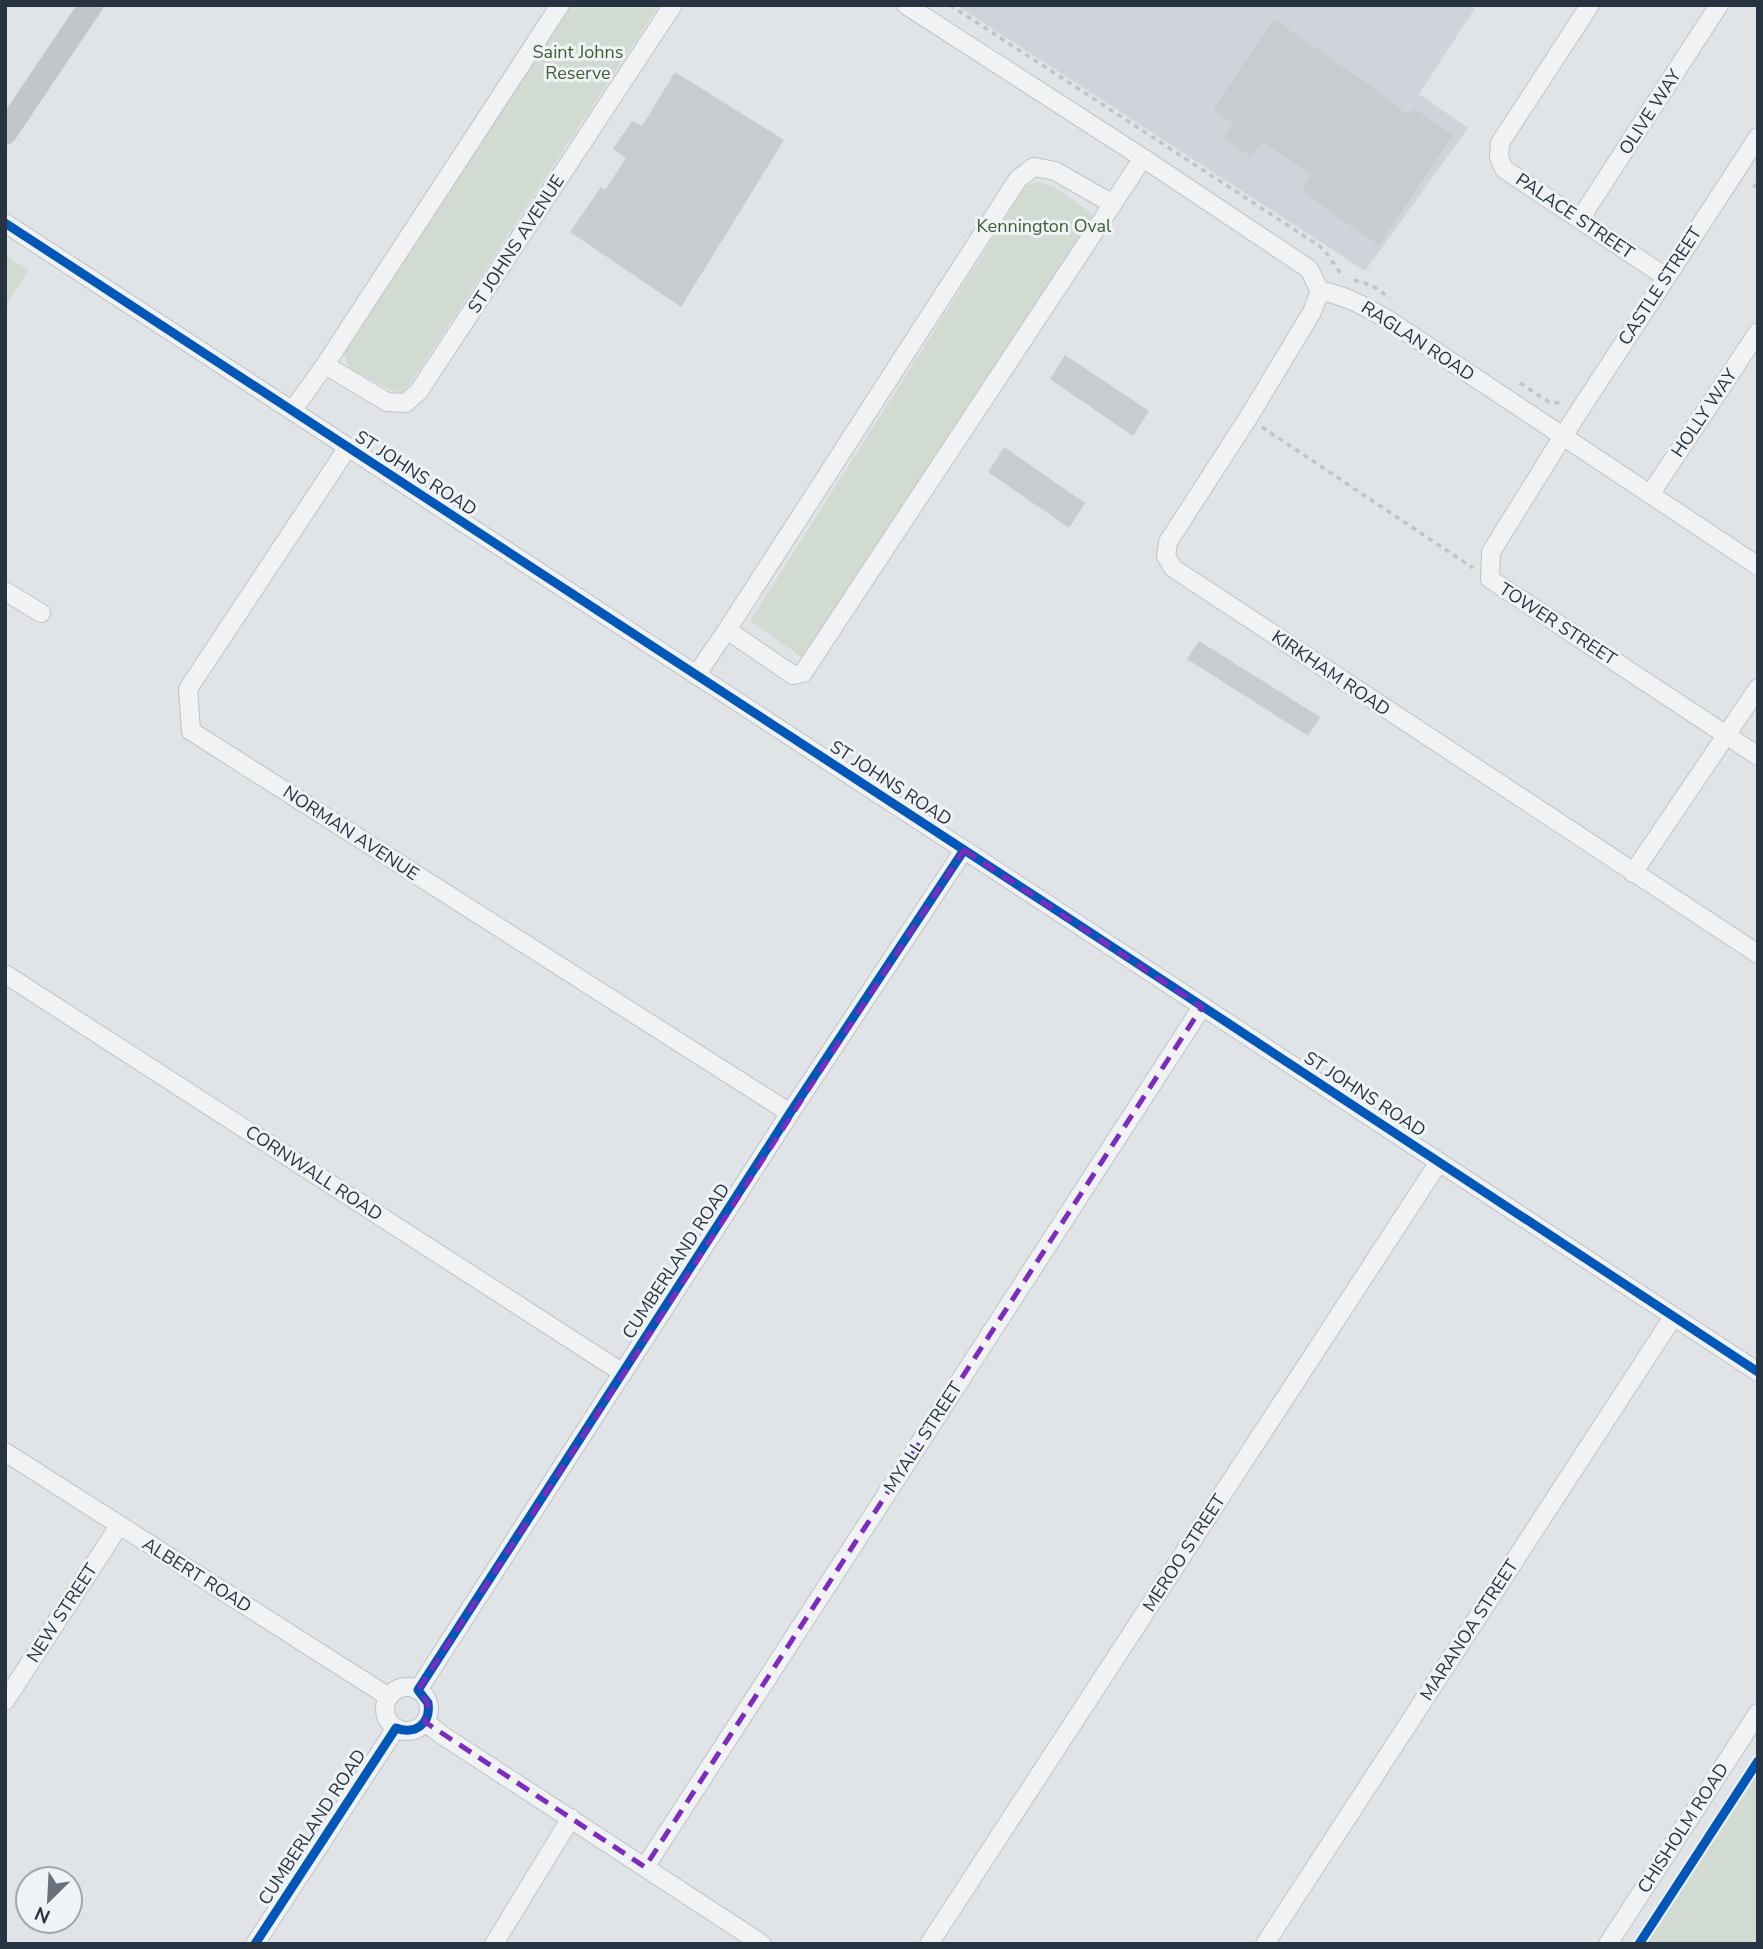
<svg xmlns="http://www.w3.org/2000/svg" width="1763" height="1949" viewBox="0 0 1763 1949" font-family="'Nunito Sans',sans-serif">
  <rect width="100%" height="100%" fill="#e1e4e7"/>
  <polygon fill="#cfd4da" points="956,5 1477,5 1419,94 1468,128 1365,271"/>
  <g fill="#d2dbd2">
    <polygon points="571,5 659,5 410,384 402,392 392,391 349,368 344,353"/>
    <polygon points="1038,182 1052,186 1090,212 1092,220 803,658 750,621 1026,186"/>
    <polygon points="5,255 28,270 5,308"/>
    <polygon points="1758,1766 1758,1944 1642,1944"/>
  </g>
  <g fill="#c9cccf">
    <polygon points="1274,19 1371,86 1407,114 1415,109 1453,135 1379,245 1338,218 1302,190 1311,174 1262,142 1251,157 1223,138 1233,123 1213,110"/>
    <polygon points="675,72 784,140 681,307 570,232 601,187 605,190 626,158 613,149 632,121 642,126"/>
    <polygon points="1065,355 1149,411 1133,436 1050,379"/>
    <polygon points="1004,447 1085,503 1069,528 988,472"/>
    <polygon points="1199,641 1320,717 1308,736 1187,659"/>
  </g>
  <g fill="none" stroke-linecap="round" stroke-linejoin="round">
    <g stroke="#bfc2c5" stroke-width="20">
      <g id="minor">
        <path d="M906 5 1143 158 1309 269 1320 291C1346 295 1368 308 1390 321L1758 566"/>
        <polyline points="1590,5 1500,143 1499,157 1504,169 1666,277"/>
        <polyline points="1758,137 1563,436 1491,552 1490,579 1758,756"/>
        <polyline points="1580,219 1719,5"/>
        <polyline points="5,223 1050,906 1758,1372"/>
        <polyline points="1320,291 1312,312 1248,418 1168,542 1166,556 1173,568 1758,954"/>
        <polyline points="325,365 387,402 406,403 419,391 673,5"/>
        <polyline points="292,411 325,365 560,5"/>
        <polyline points="348,447 188,689 191,731 790,1113"/>
        <polyline points="1651,493 1758,332"/>
        <polyline points="5,591 41,613"/>
        <polyline points="727,630 793,675 803,673 1143,158"/>
        <polyline points="696,675 727,630 1018,179 1034,167 1055,171 1111,203"/>
        <polyline points="1633,873 1758,688"/>
        <polyline points="5,974 623,1373"/>
        <polyline points="5,1452 389,1697"/>
        <circle cx="407" cy="1709" r="22"/>
        <polyline points="418,1690 790,1113 964,850"/>
        <polyline points="5,1701 119,1526"/>
        <polyline points="425,1722 442,1735 762,1944"/>
        <polyline points="645,1867 1202,1007"/>
        <polyline points="255,1944 396,1728"/>
        <polyline points="494,1944 571,1818"/>
        <polyline points="929,1944 1439,1162"/>
        <polyline points="1265,1944 1673,1317"/>
        <polyline points="1608,1944 1758,1713"/>
      </g>
    </g>
    <g stroke="#c0c3c7" stroke-width="3.5" stroke-dasharray="5 5" stroke-linecap="butt">
      <polyline points="950,5 1318,245 1325,251 1343,277"/>
      <polyline points="1753,187 1758,183"/>
      <polyline points="1354,280 1371,285 1390,298"/>
      <polyline points="1520,383 1549,402 1562,403"/>
      <polyline points="1262,427 1473,568"/>
    </g>
    <use href="#minor" stroke="#f1f2f3" stroke-width="18"/>
    <polyline stroke="#c2c5c9" stroke-width="24" points="5,133 91,5"/>
    <g stroke="#eff3f6" stroke-width="13">
      <g id="cycleway">
        <polyline points="5,223 1050,906 1758,1372"/>
        <path d="M255 1944 396 1728C415 1735 431 1724 428 1703L418 1690 790 1113 964 850"/>
        <polyline points="1639,1944 1758,1761"/>
      </g>
    </g>
    <use href="#cycleway" stroke="#0057b8" stroke-width="9"/>
  </g>
  <path fill="none" stroke="#7b2cbf" stroke-width="5" stroke-dasharray="14 9" stroke-linejoin="round" d="M964 850 1202 1007 645 1867 425 1722 428 1703 418 1690Z"/>
  <g text-anchor="middle" dominant-baseline="central" stroke-width="6" stroke-linejoin="round" paint-order="stroke">
    <g font-size="18" fill="#405d34" stroke="#eff3f6">
      <text x="578" y="52">Saint Johns<tspan x="578" dy="21">Reserve</tspan></text>
      <text x="1044" y="226">Kennington Oval</text>
    </g>
    <g font-size="18" fill="#273341" stroke="#eff3f6">
      <text transform="translate(1650 112) rotate(-57)">OLIVE WAY</text>
      <text transform="translate(1575 216) rotate(34)">PALACE STREET</text>
      <text transform="translate(516 244) rotate(-57)">ST JOHNS AVENUE</text>
      <text transform="translate(1660 286) rotate(-57)">CASTLE STREET</text>
      <text transform="translate(1418 341) rotate(33)">RAGLAN ROAD</text>
      <text transform="translate(1704 413) rotate(-56)">HOLLY WAY</text>
      <text transform="translate(416 473) rotate(33)">ST JOHNS ROAD</text>
      <text transform="translate(1558 624) rotate(33)">TOWER STREET</text>
      <text transform="translate(1331 673) rotate(34)">KIRKHAM ROAD</text>
      <text transform="translate(891 783) rotate(33)">ST JOHNS ROAD</text>
      <text transform="translate(351 833) rotate(33)">NORMAN AVENUE</text>
      <text transform="translate(1365 1094) rotate(33)">ST JOHNS ROAD</text>
      <text transform="translate(314 1173) rotate(33)">CORNWALL ROAD</text>
      <text transform="translate(676 1261) rotate(-57)">CUMBERLAND ROAD</text>
      <text transform="translate(923 1437) rotate(-57)">MYALL STREET</text>
      <text transform="translate(1184 1553) rotate(-57)">MEROO STREET</text>
      <text transform="translate(197 1575) rotate(32)">ALBERT ROAD</text>
      <text transform="translate(62 1613) rotate(-57)">NEW STREET</text>
      <text transform="translate(1469 1630) rotate(-57)">MARANOA STREET</text>
      <text transform="translate(312 1827) rotate(-57)">CUMBERLAND ROAD</text>
      <text transform="translate(1683 1828) rotate(-57)">CHISHOLM ROAD</text>
    </g>
  </g>
  <rect width="1763" height="1949" fill="none" stroke="#273341" stroke-width="14"/>
  <g transform="translate(49 1900) rotate(204)"><circle r="33" fill="#eff3f6" stroke="#9fa6ae" stroke-width="2"/>
  <path d="M0-5L12 26L0 18L-12 26Z" fill="#68717b"/>
  <text y="-10" font-size="19" font-weight="bold" text-anchor="middle" fill="#273341">N</text>
  </g>
</svg>
